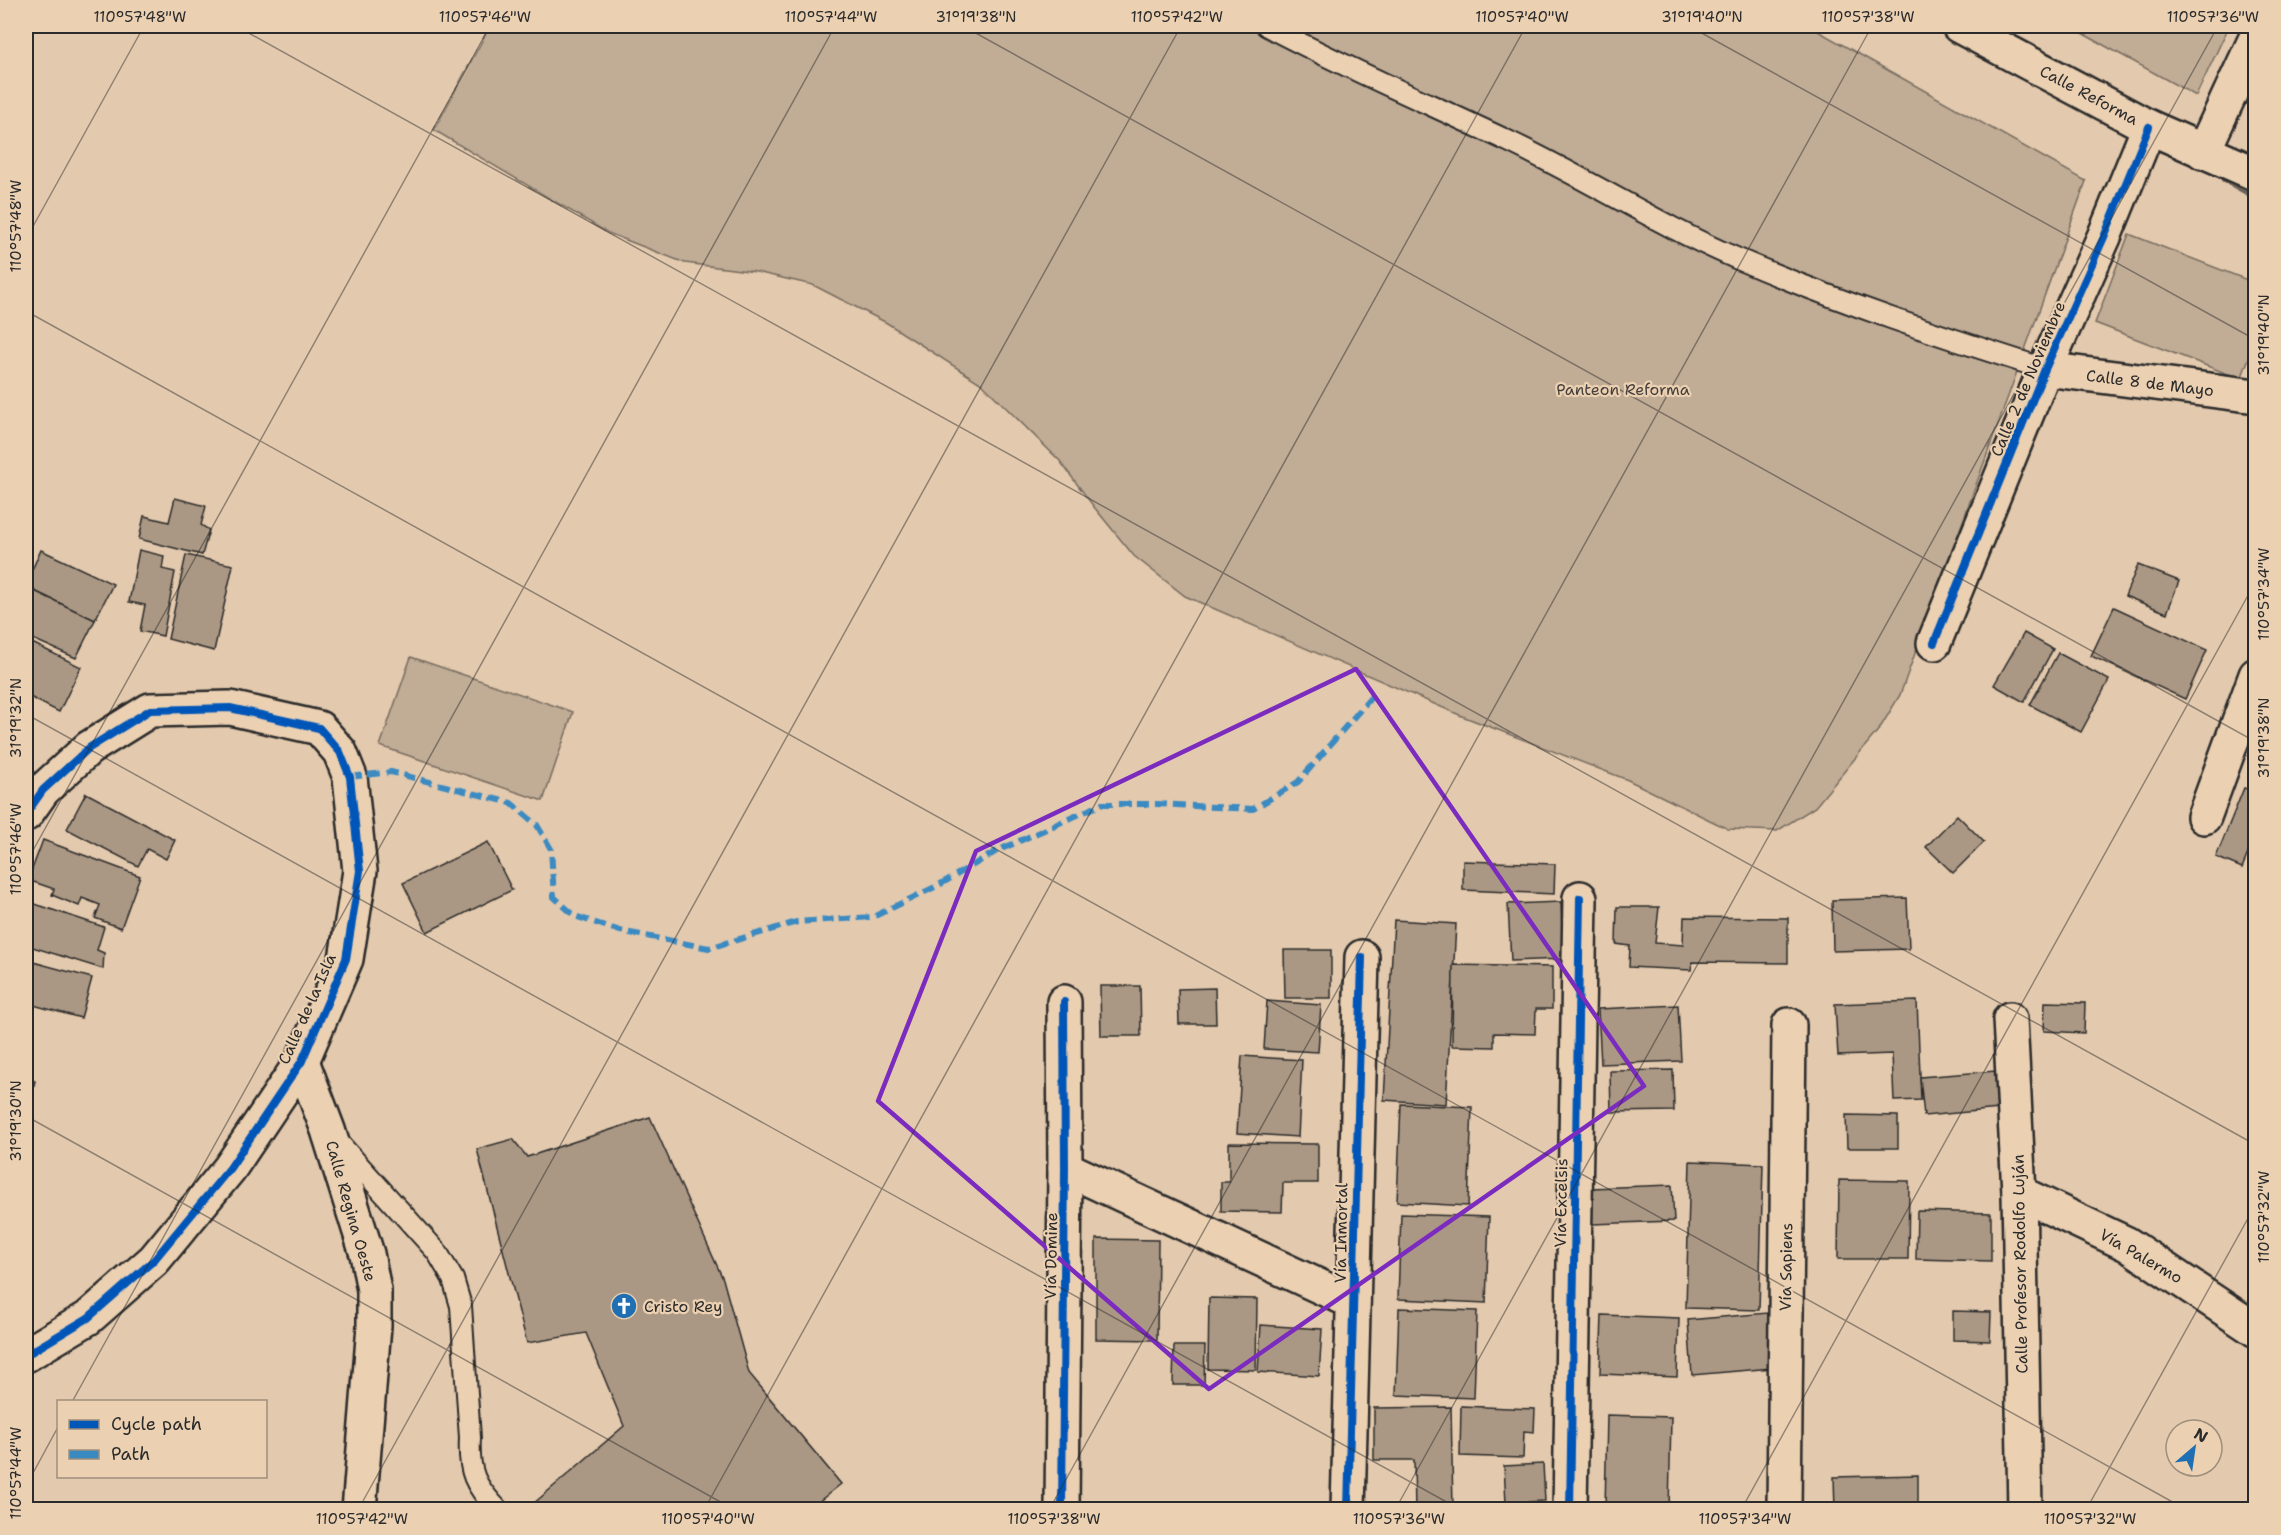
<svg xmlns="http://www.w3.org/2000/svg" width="2281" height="1535" viewBox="0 0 2281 1535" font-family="'Shantell Sans',sans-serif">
  <rect width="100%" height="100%" fill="#e3c9ad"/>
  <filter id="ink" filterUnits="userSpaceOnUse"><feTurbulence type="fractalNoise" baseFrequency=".0167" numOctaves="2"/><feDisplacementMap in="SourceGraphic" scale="12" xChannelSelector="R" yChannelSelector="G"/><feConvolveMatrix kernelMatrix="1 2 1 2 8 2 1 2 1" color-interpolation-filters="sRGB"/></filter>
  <g filter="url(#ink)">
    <g fill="#c1ac95" stroke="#766c60" stroke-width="1.5">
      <polygon points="490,26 1809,26 2086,181 1900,695 1880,728 1815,807 1777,831 1728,829 1628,780 1462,716 1185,596 1134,556 1094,507 1060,461 982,384 887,323 813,285 756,272 685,263 608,233 434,130"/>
      <polygon points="2069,26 2229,26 2196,96"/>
      <polygon points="2129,234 2255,283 2255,342 2241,379 2095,323"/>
      <polygon points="411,657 573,712 543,801 380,746"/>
    </g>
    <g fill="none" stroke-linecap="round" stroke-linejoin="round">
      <polyline stroke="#6b6259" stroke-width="12" points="2226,177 2256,194"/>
    </g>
    <g fill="#ab9884" stroke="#2b2b2b" stroke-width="1.5">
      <polygon points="175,498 206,506 201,525 209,530 202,555 139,539 144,516 169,522"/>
      <polygon points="41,550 113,584 95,620 26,587 26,583"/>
      <polygon points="139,550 164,556 162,569 175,572 163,636 140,631 145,605 129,602"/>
      <polygon points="186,555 233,565 214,651 168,639"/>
      <polygon points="2138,565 2179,581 2167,613 2125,596"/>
      <polygon points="26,587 95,620 76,658 26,636"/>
      <polygon points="2114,607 2207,650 2185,699 2091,656"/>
      <polygon points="2024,633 2053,649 2024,702 1994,685"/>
      <polygon points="26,640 81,667 59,712 26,695"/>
      <polygon points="2058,653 2109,680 2081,732 2030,705"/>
      <polygon points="2244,788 2256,792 2256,834 2242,868 2216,857"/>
      <polygon points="86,793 175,840 166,859 147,849 138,866 67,829"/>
      <polygon points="1957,815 1984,842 1953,873 1926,847"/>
      <polygon points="43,840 140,876 121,928 95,918 100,905 82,898 79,906 52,895 54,889 28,880"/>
      <polygon points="488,842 512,890 427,932 403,883"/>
      <polygon points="1463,861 1555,864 1554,894 1463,890"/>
      <polygon points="1907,898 1909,949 1833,951 1832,900"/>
      <polygon points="26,901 104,927 97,950 104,953 103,969 26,945"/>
      <polygon points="1561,902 1563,959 1511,961 1508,904"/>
      <polygon points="1617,907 1659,907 1655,943 1683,945 1684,917 1788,918 1788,963 1692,962 1691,970 1629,967 1630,946 1616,944"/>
      <polygon points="1394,920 1456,924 1446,1104 1384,1100"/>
      <polygon points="1284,950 1331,950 1331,998 1285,998"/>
      <polygon points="26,960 92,978 81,1018 26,1003"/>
      <polygon points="1453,965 1552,967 1552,1009 1536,1009 1535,1034 1494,1033 1494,1047 1452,1046"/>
      <polygon points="1100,986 1140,986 1141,1036 1101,1036"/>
      <polygon points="1215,988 1216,1024 1179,1024 1178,989"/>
      <polygon points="1267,1001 1321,1005 1318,1052 1264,1049"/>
      <polygon points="1917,1001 1921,1100 1894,1101 1892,1054 1838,1056 1835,1004"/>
      <polygon points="2045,1002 2085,1003 2084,1033 2044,1031"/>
      <polygon points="1678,1005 1681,1061 1601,1064 1598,1009"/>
      <polygon points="1242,1056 1302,1060 1298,1137 1237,1133"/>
      <polygon points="1673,1070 1674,1111 1611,1112 1610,1071"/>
      <polygon points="1996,1071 1999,1109 1924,1116 1920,1077"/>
      <polygon points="26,1079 35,1081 26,1119"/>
      <polygon points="1401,1104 1472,1107 1468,1206 1397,1202"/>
      <polygon points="1846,1115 1898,1116 1898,1148 1847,1148"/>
      <polygon points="650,1117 723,1279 749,1373 841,1484 808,1510 538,1510 533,1504 624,1426 586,1333 527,1343 477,1149 513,1139 527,1157"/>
      <polygon points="1229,1143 1318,1144 1318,1183 1283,1183 1282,1212 1221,1211 1221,1182 1229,1182"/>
      <polygon points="1690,1161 1763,1164 1759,1310 1686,1308"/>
      <polygon points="1839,1180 1909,1181 1908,1259 1838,1259"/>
      <polygon points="1672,1185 1674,1221 1592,1224 1591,1188"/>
      <polygon points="1917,1211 1991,1213 1991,1261 1916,1259"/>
      <polygon points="1401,1214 1489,1217 1486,1303 1398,1299"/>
      <polygon points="1096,1239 1158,1240 1157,1340 1096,1339"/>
      <polygon points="1209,1298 1257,1299 1256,1370 1208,1369"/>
      <polygon points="1399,1308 1477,1311 1474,1398 1396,1395"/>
      <polygon points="1953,1311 1991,1312 1990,1341 1953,1340"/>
      <polygon points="1768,1313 1772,1368 1692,1375 1688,1320"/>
      <polygon points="1602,1315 1679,1318 1677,1377 1600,1374"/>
      <polygon points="1261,1325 1322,1329 1319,1376 1258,1372"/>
      <polygon points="1174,1346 1205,1346 1204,1385 1173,1385"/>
      <polygon points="1461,1406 1535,1409 1534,1432 1524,1431 1523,1458 1460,1456"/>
      <polygon points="1451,1407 1453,1510 1415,1510 1414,1460 1374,1460 1374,1408"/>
      <polygon points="1607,1415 1671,1417 1669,1510 1605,1510"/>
      <polygon points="1543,1464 1545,1501 1506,1503 1504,1466"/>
      <polygon points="1918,1475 1918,1510 1835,1510 1834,1477"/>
    </g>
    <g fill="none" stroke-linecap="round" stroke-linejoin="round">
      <g stroke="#2b2b2b" stroke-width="24">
        <g id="service">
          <path d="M1267 26C1346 68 1428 103 1508 141 1586 178 1659 225 1738 259 1838 302 1941 336 2045 369"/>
          <path d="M337 1141 437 1252 453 1279 461 1306 470 1438C468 1472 475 1486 498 1510"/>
        </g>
      </g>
      <g stroke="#2b2b2b" stroke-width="38">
        <g id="minor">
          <polyline points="2203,152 2256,38"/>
          <polyline points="2045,369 2256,396"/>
          <polyline points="1934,643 2045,369 2104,237 2149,127"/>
          <polyline points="26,814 43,790 89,748 150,710 230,708 319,728 340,752 350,777 360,871 346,959 302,1061 230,1168 154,1260 88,1318 26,1355"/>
          <polyline points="2204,817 2256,675"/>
          <polyline points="2010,1019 2019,1193 2025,1510"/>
          <polyline points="302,1061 328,1130 367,1254 374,1290 374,1326 359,1510"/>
          <polyline points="1065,1168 1353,1302"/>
          <polyline points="2019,1193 2127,1244 2256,1330"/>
          <polyline points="1062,1510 1065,1168 1064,1002"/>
          <polyline points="1348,1510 1362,957"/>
          <polyline points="1570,1510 1580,898"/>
          <polyline points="1784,1510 1789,1025"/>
        </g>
      </g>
      <g stroke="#2b2b2b" stroke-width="38">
        <polyline id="tertiary" points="1959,26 2149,127 2256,174"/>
      </g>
      <use href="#service" stroke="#ebd0b2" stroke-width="20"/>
      <use href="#minor" stroke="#ebd0b2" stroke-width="33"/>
      <use href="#tertiary" stroke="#ebd0b2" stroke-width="33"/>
      <polyline stroke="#3a8ac2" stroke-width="6" stroke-dasharray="12 6" stroke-linecap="butt" points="350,777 391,772 511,803 537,825 551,849 554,897 575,916 620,931 709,948 797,922 873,917 939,885 997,851 1102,804 1156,804 1253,809 1298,782 1373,695"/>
      <g stroke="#ebd0b2" stroke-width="11">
        <g id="cycleway">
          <polyline points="1934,643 2045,369 2104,237 2149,127"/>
          <polyline points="26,814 43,790 89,748 150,710 230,708 319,728 340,752 350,777 360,871 346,959 302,1061 230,1168 154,1260 88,1318 26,1355"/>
          <polyline points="1062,1510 1065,1168 1064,1002"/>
          <polyline points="1348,1510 1362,957"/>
          <polyline points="1570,1510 1580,898"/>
        </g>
      </g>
      <use href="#cycleway" stroke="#0057b8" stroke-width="8"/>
    </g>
  </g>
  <path fill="none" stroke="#7b2cbf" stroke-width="4.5" stroke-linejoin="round" d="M1356 669 1644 1086 1209 1389 878 1101 976 851Z"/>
  <path fill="none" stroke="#2b2b2b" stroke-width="1.5" stroke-opacity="0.45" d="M236 26 2256 1145M963 26 2256 742M1689 26 2256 340M26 239 144 26M26 311 2187 1510M26 714 1461 1510M26 863 490 26M26 1116 735 1510M72 1402 835 26M26 1486 58 1427M358 1510 1181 26M704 1510 1526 26M1049 1510 1872 26M1395 1510 2218 26M1741 1510 2256 581M2086 1510 2256 1204"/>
  <defs>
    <g id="church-disc" transform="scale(1.35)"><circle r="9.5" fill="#1f6fb2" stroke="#ebd0b2"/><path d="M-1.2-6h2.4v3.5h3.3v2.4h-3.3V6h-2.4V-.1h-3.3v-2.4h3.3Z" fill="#fff"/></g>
  </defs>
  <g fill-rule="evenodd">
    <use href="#church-disc" x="624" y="1306"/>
  </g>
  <g text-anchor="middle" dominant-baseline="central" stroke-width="4.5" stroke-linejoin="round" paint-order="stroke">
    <g font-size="16" fill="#2b2b2b" stroke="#ebd0b2">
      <text transform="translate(2089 95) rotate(28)">Calle Reforma</text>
      <text transform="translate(2028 379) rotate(-67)">Calle 2 de Noviembre</text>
      <text transform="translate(2150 383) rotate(7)">Calle 8 de Mayo</text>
      <text transform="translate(307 1009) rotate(-66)">Calle de la Isla</text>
      <text transform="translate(1561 1203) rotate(-89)">Vía Excelsis</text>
      <text transform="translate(351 1211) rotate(74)">Calle Regina Oeste</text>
      <text transform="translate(1341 1233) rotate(-89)">Vía Inmortal</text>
      <text transform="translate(1051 1256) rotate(-89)">Vía Domine</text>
      <text transform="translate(2141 1256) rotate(30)">Vía Palermo</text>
      <text transform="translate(2020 1264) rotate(-91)">Calle Profesor Rodolfo Luján</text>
      <text transform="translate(1786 1267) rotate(-89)">Vía Sapiens</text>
    </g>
    <g font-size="16" fill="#423e3b" stroke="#ebd0b2">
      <text x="1623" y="389">Panteon Reforma</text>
    </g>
    <g font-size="16" fill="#2b2b2b" stroke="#ebd0b2" text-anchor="start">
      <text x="644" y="1306">Cristo Rey</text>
    </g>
  </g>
  <rect width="2281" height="1535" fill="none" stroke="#ebd0b2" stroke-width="66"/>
  <rect x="57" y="1400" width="210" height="78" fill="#ebd0b2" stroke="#9e8e7c" stroke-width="1.5"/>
  <rect x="69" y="1420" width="30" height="9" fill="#0057b8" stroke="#9e8e7c" stroke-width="1.5"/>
  <text x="111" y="1430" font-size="18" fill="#2b2b2b">Cycle path</text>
  <rect x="69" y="1450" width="30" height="9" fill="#3a8ac2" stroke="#9e8e7c" stroke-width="1.5"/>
  <text x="111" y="1460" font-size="18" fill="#2b2b2b">Path</text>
  <g transform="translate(2194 1448) rotate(29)"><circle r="28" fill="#ebd0b2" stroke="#9e8e7c" stroke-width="1.5"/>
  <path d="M0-4.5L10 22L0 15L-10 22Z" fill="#1f6fb2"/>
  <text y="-9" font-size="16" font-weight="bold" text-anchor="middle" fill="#2b2b2b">N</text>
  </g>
  <rect x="33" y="33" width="2215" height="1469" fill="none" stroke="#2b2b2b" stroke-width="2"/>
  <g font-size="15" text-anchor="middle" fill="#2b2b2b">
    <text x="140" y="22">110°57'48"W</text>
    <text x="485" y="22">110°57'46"W</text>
    <text x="831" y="22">110°57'44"W</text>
    <text x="976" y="22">31°19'38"N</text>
    <text x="1177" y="22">110°57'42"W</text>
    <text x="1522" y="22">110°57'40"W</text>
    <text x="1702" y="22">31°19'40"N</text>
    <text x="1868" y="22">110°57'38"W</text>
    <text x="2213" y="22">110°57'36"W</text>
    <text transform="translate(16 226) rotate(-90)" y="5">110°57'48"W</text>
    <text transform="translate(2264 335) rotate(-90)" y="5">31°19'40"N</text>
    <text transform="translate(2264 594) rotate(-90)" y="5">110°57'34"W</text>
    <text transform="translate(16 718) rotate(-90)" y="5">31°19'32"N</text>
    <text transform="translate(2264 738) rotate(-90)" y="5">31°19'38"N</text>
    <text transform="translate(16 849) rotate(-90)" y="5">110°57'46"W</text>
    <text transform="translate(16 1121) rotate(-90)" y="5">31°19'30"N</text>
    <text transform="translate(2264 1217) rotate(-90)" y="5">110°57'32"W</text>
    <text transform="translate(16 1473) rotate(-90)" y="5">110°57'44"W</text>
    <text x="362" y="1524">110°57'42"W</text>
    <text x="708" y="1524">110°57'40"W</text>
    <text x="1054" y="1524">110°57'38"W</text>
    <text x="1399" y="1524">110°57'36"W</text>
    <text x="1745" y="1524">110°57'34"W</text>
    <text x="2090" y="1524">110°57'32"W</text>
  </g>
</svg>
